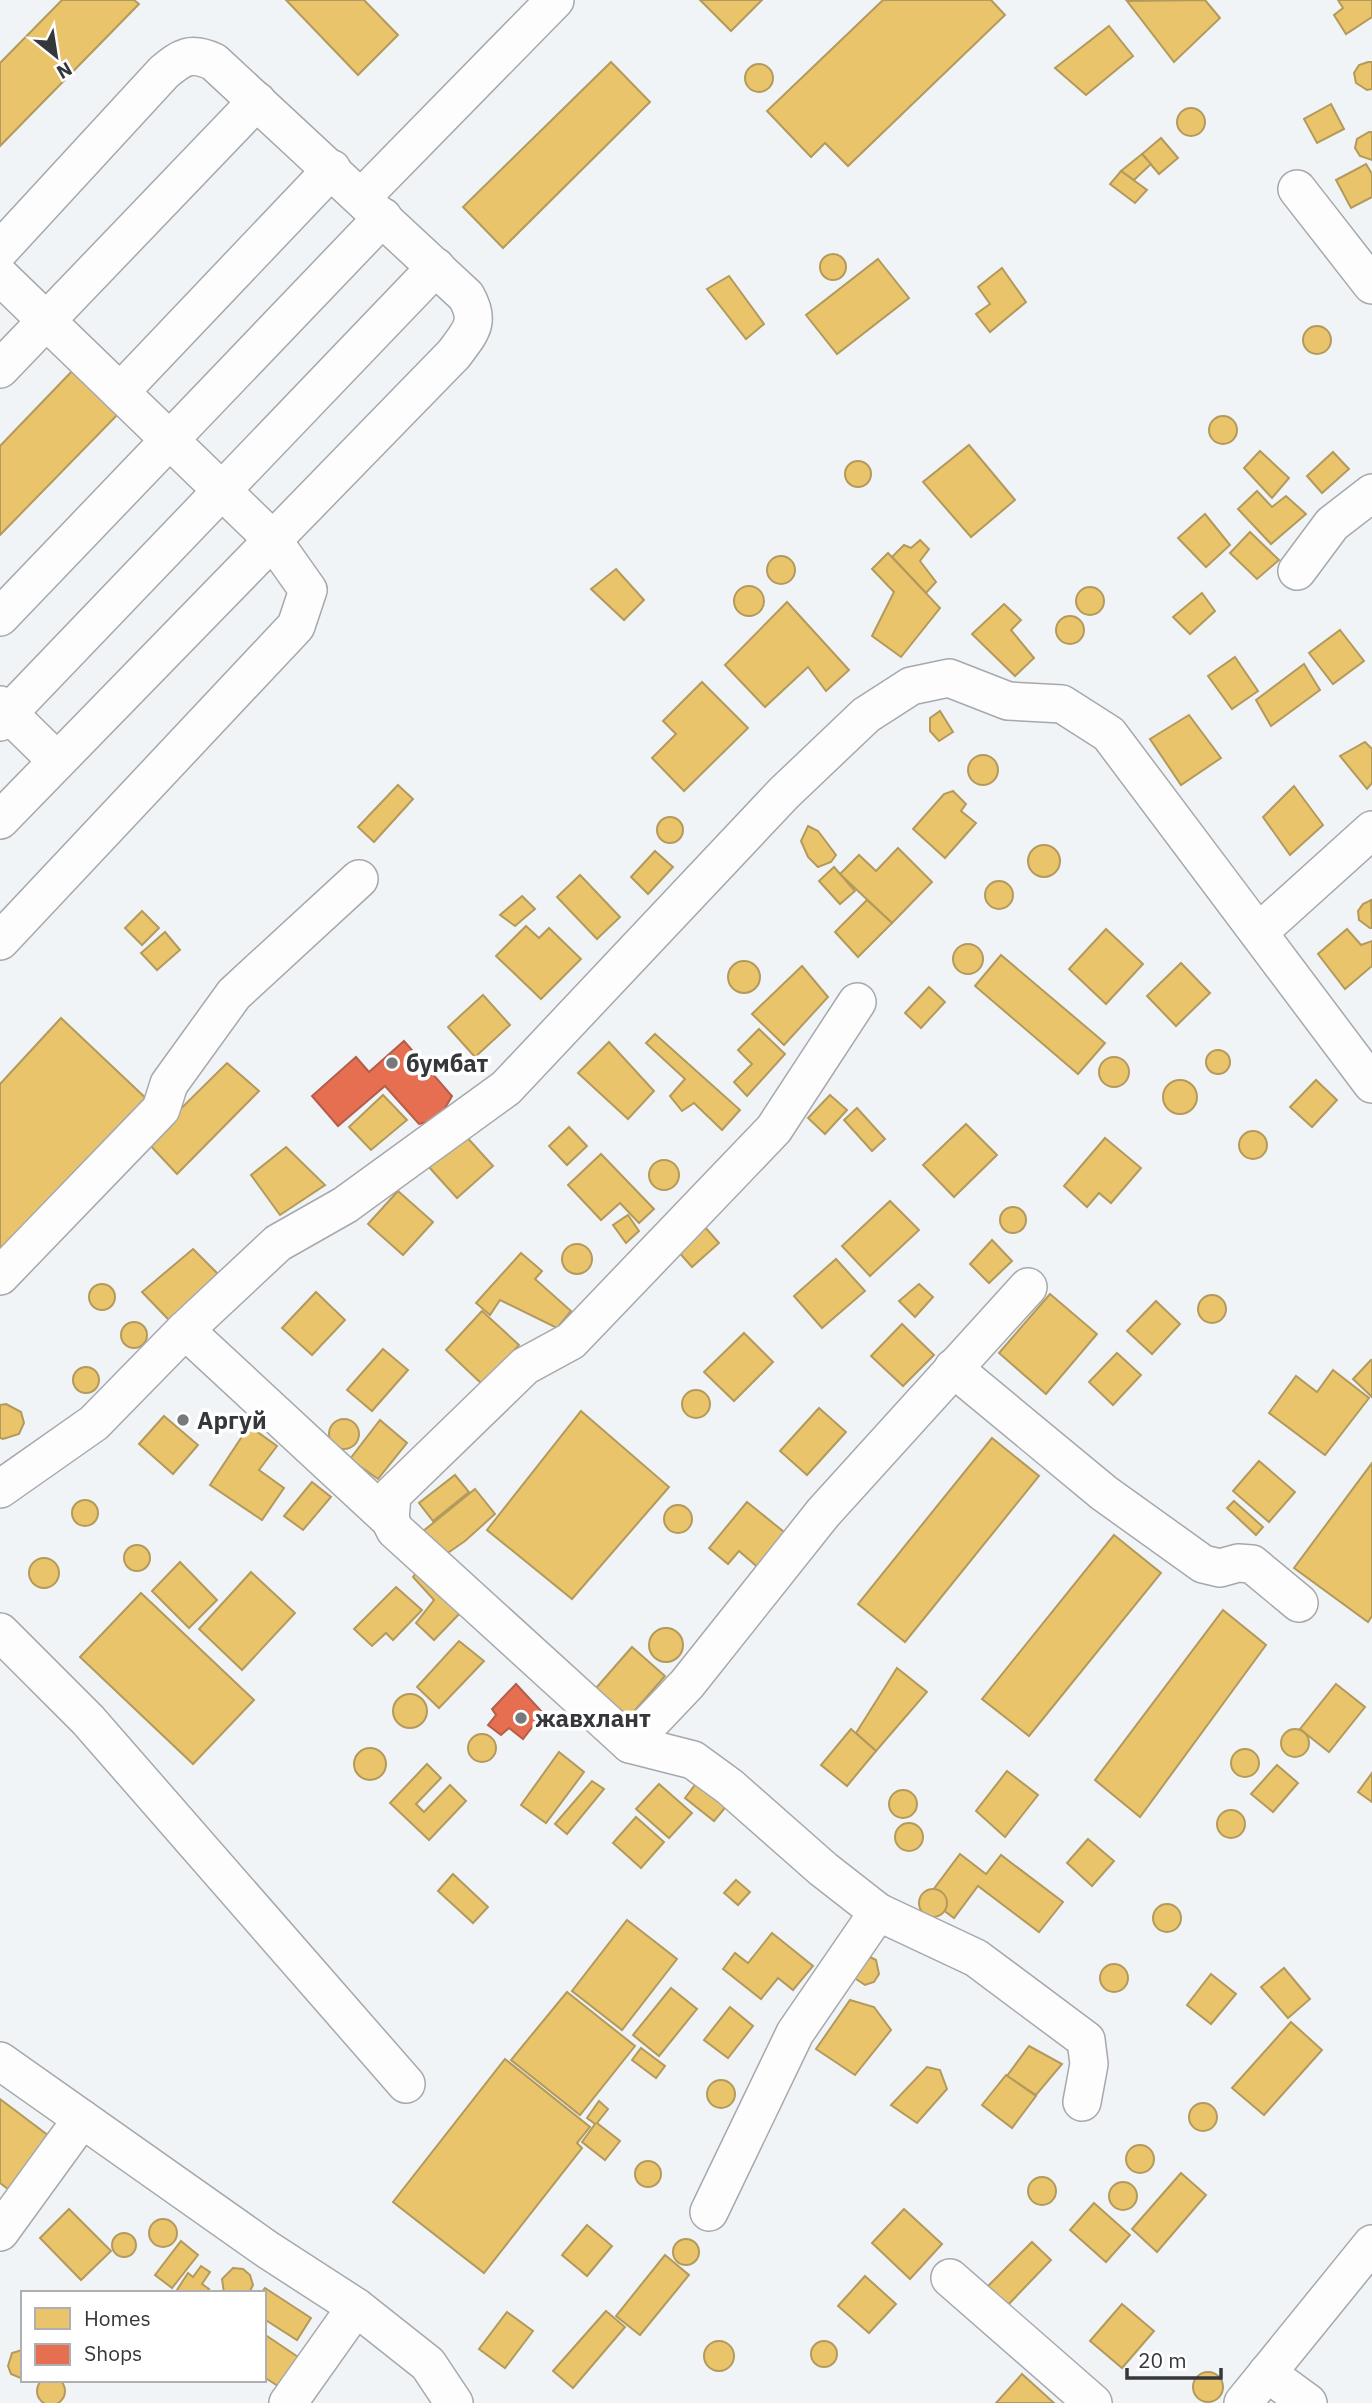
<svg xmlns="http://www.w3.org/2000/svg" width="1372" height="2403" viewBox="0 0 1372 2403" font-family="'IBM Plex Sans',sans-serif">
  <rect width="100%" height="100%" fill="#f1f4f7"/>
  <g fill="#e9c46a" stroke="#b39a5c" stroke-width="2">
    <polygon points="62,0 134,0 139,4 0,146 0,63"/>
    <polygon points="286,0 364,0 398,35 358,75"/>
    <polygon points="700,0 762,0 731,31"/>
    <polygon points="883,0 991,0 1005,15 848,166 825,143 811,157 767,111"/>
    <polygon points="1205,0 1220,18 1174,62 1127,1"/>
    <polygon points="1338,0 1372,0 1372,17 1346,34 1334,15 1343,8"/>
    <polygon points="1109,26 1133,56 1086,95 1055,68"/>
    <polygon points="611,62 650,102 503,248 463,207"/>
    <polygon points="1368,62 1372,62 1372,89 1367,90 1356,83 1354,73 1359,65"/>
    <circle cx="759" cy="78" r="14"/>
    <polygon points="1331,104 1344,129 1317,143 1304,119"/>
    <circle cx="1191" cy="122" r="14"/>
    <polygon points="1369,132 1372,132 1372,160 1360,156 1355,148 1357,139"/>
    <polygon points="1161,138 1178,158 1159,174 1142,154"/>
    <polygon points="1142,154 1151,164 1134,180 1121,171"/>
    <polygon points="1366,164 1372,174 1372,197 1351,208 1336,180"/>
    <polygon points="1121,171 1147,190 1135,203 1110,184"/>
    <circle cx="833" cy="267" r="13"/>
    <polygon points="878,259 909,298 837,354 806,315"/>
    <polygon points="1002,268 1026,302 990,332 976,314 990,304 978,287"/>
    <polygon points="729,276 764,324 746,339 707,289"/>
    <circle cx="1317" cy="340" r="14"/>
    <polygon points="76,367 122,410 0,535 0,446"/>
    <circle cx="1223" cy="430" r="14"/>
    <polygon points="969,445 1015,500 971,537 923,482"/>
    <polygon points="1260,451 1289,478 1272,498 1244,468"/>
    <polygon points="1333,452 1349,469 1322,493 1307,476"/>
    <circle cx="858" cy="474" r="13"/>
    <polygon points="1257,491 1272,507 1286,496 1306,514 1271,544 1238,509"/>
    <polygon points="1205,514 1230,545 1206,567 1178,538"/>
    <polygon points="1250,532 1279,560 1257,579 1230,553"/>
    <polygon points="920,540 929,549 920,561 936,582 926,593 892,557 904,545 911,548"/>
    <polygon points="888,553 940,608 901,657 872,636 894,592 872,569"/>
    <circle cx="781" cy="570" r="14"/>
    <polygon points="616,569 644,600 624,620 591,589"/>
    <circle cx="749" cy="601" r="15"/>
    <circle cx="1090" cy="601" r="14"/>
    <polygon points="1202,593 1215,611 1190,634 1173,617"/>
    <polygon points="787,602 849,670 826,691 808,667 765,707 725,665"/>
    <polygon points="1004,604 1021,620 1011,630 1034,658 1015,676 972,634"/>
    <circle cx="1070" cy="630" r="14"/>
    <polygon points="1340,630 1364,661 1333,684 1309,653"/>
    <polygon points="1235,657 1258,691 1232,709 1208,676"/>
    <polygon points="1304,664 1320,690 1271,726 1256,700"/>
    <polygon points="702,682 748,728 684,791 652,758 676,734 663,721"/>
    <polygon points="940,711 953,732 939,741 930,731 930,718"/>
    <polygon points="1189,715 1221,758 1181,785 1150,739"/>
    <polygon points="1365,742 1372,749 1372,783 1367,789 1340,756"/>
    <circle cx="983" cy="770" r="15"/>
    <polygon points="398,785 413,799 374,842 358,827"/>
    <polygon points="1294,786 1323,825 1290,855 1263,817"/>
    <polygon points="953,791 966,804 961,811 976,823 945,858 913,829 944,794"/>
    <circle cx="670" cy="830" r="13"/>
    <polygon points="808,826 818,831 836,855 831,862 818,867 808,857 801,841"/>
    <circle cx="1044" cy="861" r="16"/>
    <polygon points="898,848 932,882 892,923 840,874 859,855 876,871"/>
    <polygon points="655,851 673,867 648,894 631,877"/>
    <polygon points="834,867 855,891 840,904 819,881"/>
    <polygon points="580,875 620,917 597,939 557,897"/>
    <circle cx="999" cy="895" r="14"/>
    <polygon points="522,896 535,909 515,926 500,915"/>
    <polygon points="867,900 892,923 858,957 835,932"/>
    <polygon points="1371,900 1372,928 1370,928 1359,920 1358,911 1363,904"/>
    <polygon points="142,911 159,928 142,945 125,928"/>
    <polygon points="526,926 539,938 549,928 581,959 541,999 496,956"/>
    <polygon points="1106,929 1143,964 1106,1004 1069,969"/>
    <polygon points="1347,929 1361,945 1372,941 1372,966 1345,989 1318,954"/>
    <polygon points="165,932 180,950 157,970 141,953"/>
    <circle cx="968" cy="959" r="15"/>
    <polygon points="1001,955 1105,1043 1078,1074 975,986"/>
    <circle cx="744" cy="977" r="16"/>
    <polygon points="1181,963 1210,993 1176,1026 1147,996"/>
    <polygon points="802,966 828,997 784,1045 752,1014"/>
    <polygon points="929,987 945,1002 921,1028 905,1013"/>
    <polygon points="483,995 510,1025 475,1057 448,1027"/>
    <polygon points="61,1018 151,1103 0,1255 0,1084"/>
    <polygon points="759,1029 785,1054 747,1096 734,1082 752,1064 738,1050"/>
    <polygon points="655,1034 740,1110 722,1130 694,1103 682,1111 670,1096 685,1079 646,1043"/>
    <polygon points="609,1042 654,1091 628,1119 578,1073"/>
    <circle cx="1218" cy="1062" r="12"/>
    <circle cx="1114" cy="1072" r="15"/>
    <polygon points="227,1063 259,1091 177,1174 147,1142"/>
    <circle cx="1180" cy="1097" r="17"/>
    <polygon points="1316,1080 1337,1100 1312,1127 1290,1107"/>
    <polygon points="383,1095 407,1120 371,1150 349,1127"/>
    <polygon points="830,1095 847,1110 825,1134 808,1118"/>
    <polygon points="857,1108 885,1139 872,1151 844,1120"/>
    <polygon points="966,1124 997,1155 954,1197 923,1165"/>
    <polygon points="569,1127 587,1146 567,1165 549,1146"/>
    <circle cx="1253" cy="1145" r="14"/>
    <polygon points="464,1134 493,1166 457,1198 428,1166"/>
    <polygon points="1105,1138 1141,1168 1111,1203 1099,1193 1087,1207 1064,1186"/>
    <polygon points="286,1147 325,1185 280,1215 251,1175"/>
    <polygon points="601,1154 654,1209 639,1223 620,1203 601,1220 568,1185"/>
    <circle cx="664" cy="1175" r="15"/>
    <polygon points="398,1191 433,1222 403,1255 368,1224"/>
    <polygon points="890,1201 919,1230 870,1276 842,1246"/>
    <circle cx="1013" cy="1220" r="13"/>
    <polygon points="628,1215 639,1231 626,1243 613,1225"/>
    <polygon points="704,1226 719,1243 692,1267 677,1250"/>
    <polygon points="992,1240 1012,1261 989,1283 970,1264"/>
    <circle cx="577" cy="1259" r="15"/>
    <polygon points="193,1249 220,1276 169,1320 142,1292"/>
    <polygon points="521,1253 542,1271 535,1279 571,1311 557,1328 500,1300 490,1315 476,1303"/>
    <polygon points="836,1259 865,1291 822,1328 794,1296"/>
    <circle cx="102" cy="1297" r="13"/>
    <polygon points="919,1284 933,1297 915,1317 899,1301"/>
    <polygon points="316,1292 345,1320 312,1355 282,1328"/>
    <polygon points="1050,1294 1097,1334 1046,1394 999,1353"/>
    <circle cx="1212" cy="1309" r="14"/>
    <polygon points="1156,1301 1180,1324 1152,1354 1127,1331"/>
    <polygon points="482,1311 519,1345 483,1385 446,1350"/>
    <circle cx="134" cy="1335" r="13"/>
    <polygon points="902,1324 934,1355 903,1386 871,1356"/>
    <polygon points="744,1333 773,1362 734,1401 704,1372"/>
    <polygon points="383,1349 408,1370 372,1411 347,1390"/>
    <polygon points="1117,1353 1141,1375 1113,1405 1089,1382"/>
    <polygon points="1371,1360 1372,1361 1372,1397 1353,1379"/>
    <circle cx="86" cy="1380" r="13"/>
    <polygon points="1333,1370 1369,1398 1325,1455 1269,1413 1296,1376 1317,1392"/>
    <circle cx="696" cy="1404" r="14"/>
    <polygon points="6,1404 21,1412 24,1423 19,1434 3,1439 0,1438 0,1405"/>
    <polygon points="819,1408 846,1432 807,1475 780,1451"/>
    <polygon points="581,1411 669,1487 572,1599 487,1530"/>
    <polygon points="164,1416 198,1445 173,1474 139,1444"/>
    <circle cx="344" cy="1434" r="15"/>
    <polygon points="380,1420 407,1443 378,1479 350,1459"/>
    <polygon points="249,1426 277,1446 259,1470 284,1488 262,1520 210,1485"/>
    <polygon points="992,1438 1039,1476 905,1642 858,1604"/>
    <polygon points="1259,1461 1295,1492 1269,1522 1233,1491"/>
    <polygon points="1372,1463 1372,1616 1368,1622 1294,1568"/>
    <polygon points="455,1475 469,1492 433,1521 419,1503"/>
    <polygon points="312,1482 331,1497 303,1530 284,1516"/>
    <polygon points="475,1489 495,1514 465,1541 442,1557 422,1532"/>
    <circle cx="85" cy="1513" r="13"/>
    <polygon points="1234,1501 1263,1527 1256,1535 1227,1508"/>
    <polygon points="747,1502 789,1536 761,1570 739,1551 728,1564 709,1548"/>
    <circle cx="678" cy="1519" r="14"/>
    <polygon points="1114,1535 1161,1573 1029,1736 982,1699"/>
    <circle cx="137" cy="1558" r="13"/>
    <circle cx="44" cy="1573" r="15"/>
    <polygon points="180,1562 217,1600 189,1628 152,1591"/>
    <polygon points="420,1568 464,1609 434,1640 416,1623 434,1600 413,1577"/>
    <polygon points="251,1572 295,1613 242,1670 199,1629"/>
    <polygon points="396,1587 422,1610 393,1640 386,1633 372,1646 354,1629"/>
    <polygon points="141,1593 254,1700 193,1764 80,1657"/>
    <polygon points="1223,1610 1266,1645 1140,1817 1095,1780"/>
    <circle cx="666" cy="1645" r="17"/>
    <polygon points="459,1641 484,1661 439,1708 417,1687"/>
    <polygon points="632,1647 665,1676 623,1724 590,1695"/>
    <polygon points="897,1668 927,1692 876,1751 856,1733"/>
    <polygon points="1336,1684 1365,1707 1329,1752 1300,1729"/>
    <circle cx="410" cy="1711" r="17"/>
    <circle cx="1295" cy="1743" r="14"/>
    <polygon points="851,1729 876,1751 847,1786 821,1765"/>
    <circle cx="482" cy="1748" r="14"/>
    <circle cx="370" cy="1764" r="16"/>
    <circle cx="1245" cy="1763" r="14"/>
    <polygon points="559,1752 584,1772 546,1823 521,1805"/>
    <polygon points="427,1764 441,1778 416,1804 424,1812 450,1785 466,1801 429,1840 390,1803"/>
    <polygon points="1277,1765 1298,1783 1273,1812 1251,1794"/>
    <polygon points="1007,1771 1038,1795 1005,1837 976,1811"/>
    <polygon points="704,1773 734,1797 714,1821 685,1798"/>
    <polygon points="1372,1773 1372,1802 1358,1792"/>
    <polygon points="592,1781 604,1789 567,1834 555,1824"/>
    <polygon points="659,1784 692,1813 669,1838 636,1809"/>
    <circle cx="903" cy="1804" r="14"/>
    <circle cx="1231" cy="1824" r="14"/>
    <polygon points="636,1817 664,1842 641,1868 613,1843"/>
    <circle cx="909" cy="1837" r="14"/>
    <polygon points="1088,1839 1114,1861 1092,1886 1067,1863"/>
    <polygon points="960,1854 986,1874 1001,1855 1063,1902 1039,1932 978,1886 954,1918 927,1898"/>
    <polygon points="453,1874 488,1907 473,1923 438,1891"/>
    <polygon points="736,1880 750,1892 738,1905 724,1893"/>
    <circle cx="933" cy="1903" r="14"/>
    <circle cx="1167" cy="1918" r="14"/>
    <polygon points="627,1920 677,1959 622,2030 572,1991"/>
    <polygon points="772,1933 813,1966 793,1990 778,1978 761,1999 723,1969 735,1953 748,1963"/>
    <polygon points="868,1956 876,1960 879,1974 874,1982 865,1985 853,1977"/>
    <circle cx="1114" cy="1978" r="14"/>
    <polygon points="1284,1968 1310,1999 1288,2018 1261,1987"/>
    <polygon points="1211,1974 1236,1994 1211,2024 1187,2005"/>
    <polygon points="671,1988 697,2009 659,2056 633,2035"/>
    <polygon points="567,1992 635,2046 580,2115 511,2060"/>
    <polygon points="850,2000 874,2007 891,2030 855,2075 816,2049"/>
    <polygon points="730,2007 753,2026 728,2058 704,2040"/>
    <polygon points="1291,2022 1322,2050 1264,2115 1232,2088"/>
    <polygon points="1029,2046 1062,2064 1036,2095 1007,2076"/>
    <polygon points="641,2048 665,2066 656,2078 632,2060"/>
    <polygon points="505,2059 590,2127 577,2143 582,2148 484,2273 393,2202"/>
    <polygon points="927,2067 940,2070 947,2089 917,2123 891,2105"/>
    <polygon points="1006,2075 1036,2096 1012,2128 982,2105"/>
    <circle cx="721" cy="2094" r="14"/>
    <polygon points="0,2099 49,2136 8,2189 0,2183"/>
    <polygon points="599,2101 608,2109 597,2123 620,2141 605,2160 582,2142 595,2124 587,2118"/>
    <circle cx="1203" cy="2117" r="14"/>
    <circle cx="1140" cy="2159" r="14"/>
    <circle cx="648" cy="2174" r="13"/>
    <polygon points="1181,2173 1206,2195 1157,2252 1132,2229"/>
    <circle cx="1042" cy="2191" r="14"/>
    <circle cx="1123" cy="2196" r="14"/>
    <polygon points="1094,2203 1130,2235 1106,2262 1070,2230"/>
    <polygon points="69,2209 111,2251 81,2280 40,2238"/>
    <polygon points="904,2209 942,2244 910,2279 872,2243"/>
    <circle cx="163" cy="2233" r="14"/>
    <polygon points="587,2225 612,2246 587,2276 562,2255"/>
    <circle cx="124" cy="2245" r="12"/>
    <circle cx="686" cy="2252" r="13"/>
    <polygon points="181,2241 198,2255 172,2288 155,2275"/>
    <polygon points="1032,2242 1051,2260 1005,2308 985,2289"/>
    <polygon points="665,2255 689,2275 640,2335 616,2316"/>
    <polygon points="201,2266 210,2272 202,2284 209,2289 206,2293 175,2293 188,2273 193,2277"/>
    <polygon points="233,2268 243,2269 250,2275 253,2285 249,2293 224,2293 222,2279"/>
    <polygon points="865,2276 896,2304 869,2333 838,2306"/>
    <polygon points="265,2288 311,2318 297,2340 264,2319 264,2293 261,2293"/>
    <polygon points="1122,2304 1154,2331 1122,2368 1090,2341"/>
    <polygon points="606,2311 625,2327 573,2388 553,2371"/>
    <polygon points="507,2312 533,2331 505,2368 479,2349"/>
    <polygon points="264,2334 304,2361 284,2390 264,2377"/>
    <circle cx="719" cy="2356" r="15"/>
    <circle cx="824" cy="2354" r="13"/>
    <polygon points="22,2350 23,2350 23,2379 11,2374 8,2366 12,2353"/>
    <circle cx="1208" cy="2387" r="15"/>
    <polygon points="1022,2374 1054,2403 996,2403"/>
    <circle cx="51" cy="2391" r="14"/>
  </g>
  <g fill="#e76f51" stroke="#b25e4a" stroke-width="2">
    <polygon points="404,1041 452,1096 438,1120 419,1124 385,1086 338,1126 312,1096 356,1057 369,1072"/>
    <polygon points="516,1684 543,1713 523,1739 509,1728 501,1735 488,1725 496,1715 492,1709"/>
  </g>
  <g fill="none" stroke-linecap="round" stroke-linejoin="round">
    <g stroke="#a6a8ab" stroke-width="40">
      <g id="minor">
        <polyline points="1297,189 1372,285"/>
        <polyline points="362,197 555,0"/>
        <path d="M0 250 164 72C182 57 191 51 214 62L466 296C481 322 471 331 454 354L0 820"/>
        <polyline points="0,276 272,539 308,590 296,626 0,941"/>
        <polyline points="0,369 257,101"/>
        <polyline points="120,392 332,169"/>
        <polyline points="1297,571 1332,524 1372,493"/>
        <polyline points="0,617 383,217"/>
        <polyline points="0,705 57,761"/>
        <polyline points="0,722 436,267"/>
        <polyline points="1259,932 1372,830"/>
        <polyline points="0,1276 161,1109 169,1084 234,994 359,879"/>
        <polyline points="185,1330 278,1243 345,1205 506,1088 784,793 866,715 911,686 949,678 1008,701 1062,704 1109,734 1372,1084"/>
        <polyline points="953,1368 1104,1493 1203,1564 1220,1568 1238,1563 1252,1564 1299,1603"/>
        <polyline points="0,1489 94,1423 185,1330 390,1520 395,1530 630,1744 693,1760 730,1787 823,1869 878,1912 795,2033 709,2212"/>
        <polyline points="390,1520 392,1495 525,1366 571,1341 774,1129 857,1002"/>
        <polyline points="0,1632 88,1720 406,2084"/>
        <polyline points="630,1744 687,1684 823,1513 1028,1287"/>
        <polyline points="878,1912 976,1958 1086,2040 1089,2064 1082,2102"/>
        <polyline points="0,2061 268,2250 356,2307 428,2364 454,2403"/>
        <polyline points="0,2232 82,2119"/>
        <polyline points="950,2278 1093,2403"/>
        <polyline points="1267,2373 1308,2403"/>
        <polyline points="288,2403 356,2307"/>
        <polyline points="1243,2403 1372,2244"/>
      </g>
    </g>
    <use href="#minor" stroke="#fdfdfe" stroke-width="37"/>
  </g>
  <g fill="#77797c" stroke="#fff" stroke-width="2.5">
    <circle cx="392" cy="1063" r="7"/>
    <circle cx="183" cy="1420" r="7"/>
    <circle cx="521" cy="1718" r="7"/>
  </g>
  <g text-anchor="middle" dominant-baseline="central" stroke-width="7" stroke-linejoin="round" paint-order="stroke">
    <g font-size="24" font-weight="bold" fill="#35373a" stroke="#fff" text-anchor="start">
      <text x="406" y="1063">бумбат</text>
      <text x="197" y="1420">Аргуй</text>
      <text x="535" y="1718">жавхлант</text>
    </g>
  </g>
  <rect x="21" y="2291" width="245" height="91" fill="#ffffff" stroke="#aeafb0" stroke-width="2"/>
  <rect x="35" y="2308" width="35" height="21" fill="#e9c46a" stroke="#aeafb0" stroke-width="2"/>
  <text x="84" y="2326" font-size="21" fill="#35373a">Homes</text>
  <rect x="35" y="2344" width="35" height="21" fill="#e76f51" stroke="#aeafb0" stroke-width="2"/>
  <text x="84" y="2361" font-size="21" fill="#35373a">Shops</text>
  <g transform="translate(56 56) rotate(150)" stroke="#ffffff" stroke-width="5" paint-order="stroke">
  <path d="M0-5L12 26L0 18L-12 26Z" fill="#35373a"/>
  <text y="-10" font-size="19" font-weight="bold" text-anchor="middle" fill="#35373a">N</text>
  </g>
  <path d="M1127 2368v10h94v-10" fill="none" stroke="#35373a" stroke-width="3.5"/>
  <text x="1138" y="2368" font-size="21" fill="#35373a" stroke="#ffffff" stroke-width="5" paint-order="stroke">20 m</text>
</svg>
